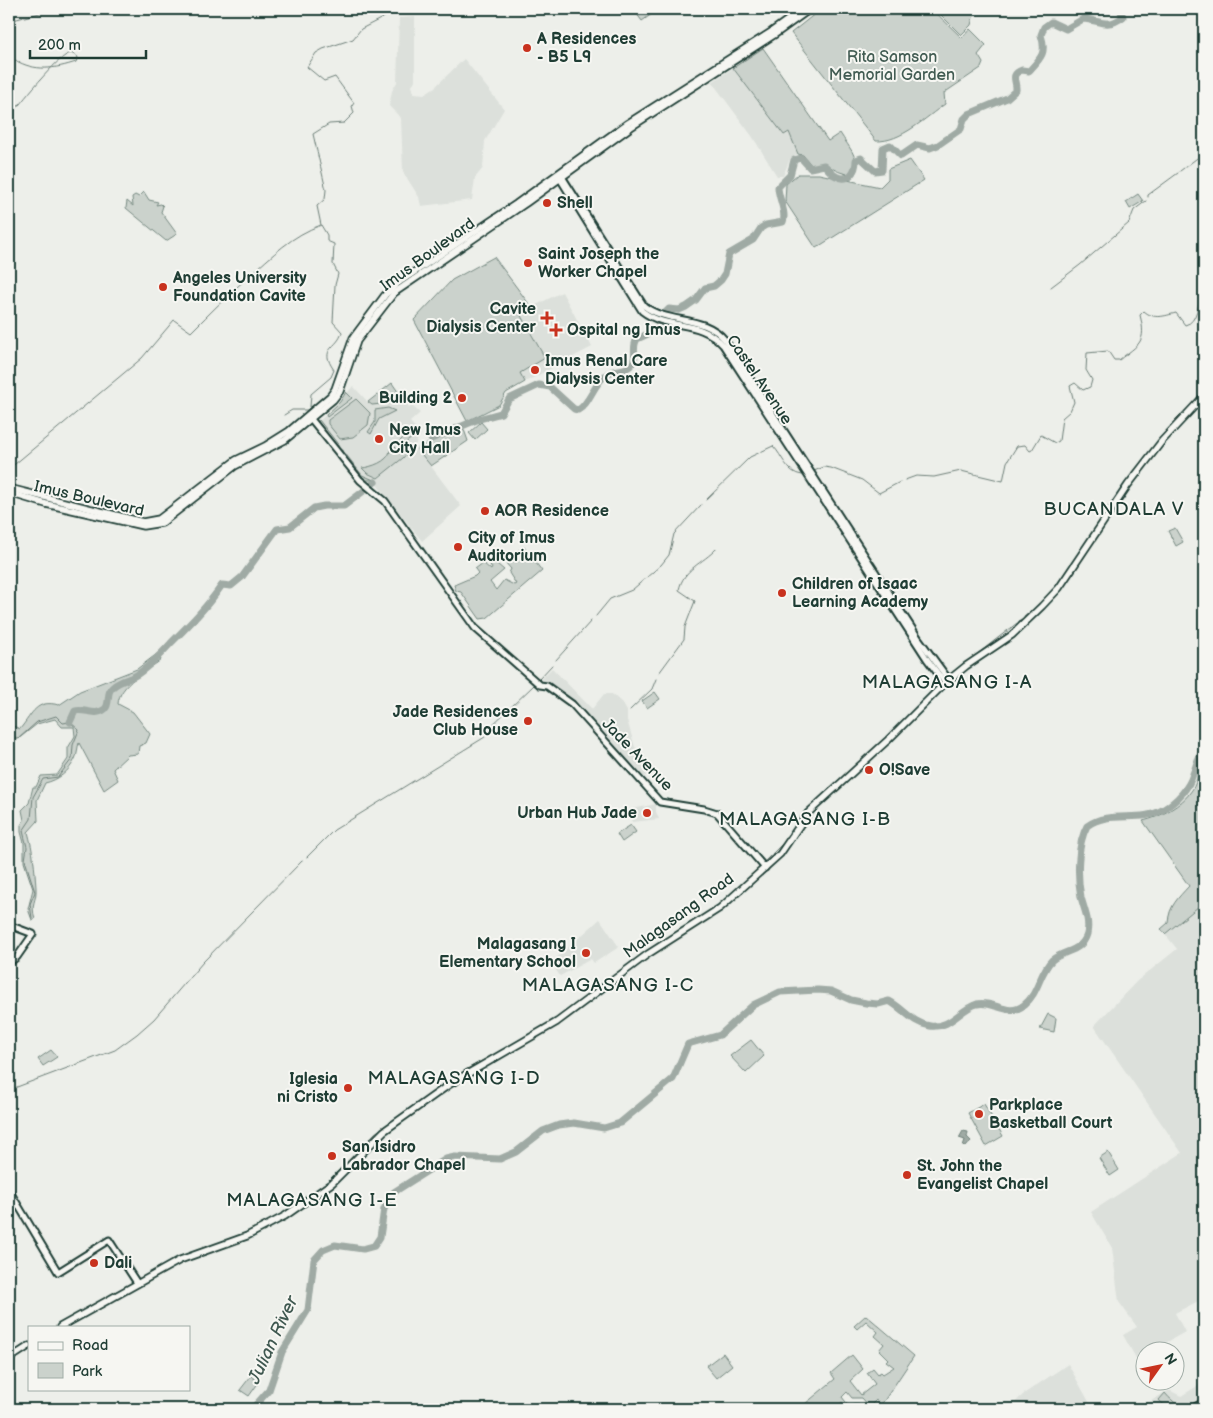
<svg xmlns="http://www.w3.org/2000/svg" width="1213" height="1418" viewBox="0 0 1213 1418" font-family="'Balsamiq Sans',sans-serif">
  <rect width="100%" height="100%" fill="#edefea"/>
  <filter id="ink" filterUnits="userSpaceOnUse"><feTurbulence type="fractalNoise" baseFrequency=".02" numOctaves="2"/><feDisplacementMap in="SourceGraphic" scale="10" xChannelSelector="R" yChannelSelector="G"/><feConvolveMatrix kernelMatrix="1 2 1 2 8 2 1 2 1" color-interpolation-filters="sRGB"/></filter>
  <g filter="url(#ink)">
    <g fill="#dce0db">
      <polygon points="415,17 415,80 412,86 414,93 424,94 435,87 464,59 504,109 485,141 483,168 475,178 472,200 421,206 419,197 403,172 401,118 389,106 392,91 397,82 399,18"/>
      <polygon points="733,68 784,135 789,132 791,135 798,154 790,159 783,176 777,176 752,136 712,82"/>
      <polygon points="562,292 592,347 525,382 519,373 533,365 497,384 545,358 520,313"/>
      <polygon points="392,383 409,407 412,406 420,413 410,422 421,434 415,445 461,506 422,541 374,481 365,480 318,422 340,402 353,386 368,402"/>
      <polygon points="552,668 592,709 604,694 612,694 622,703 627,711 627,720 635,747 651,771 644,777 569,699 541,679"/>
      <polygon points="1204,754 1204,1298 1175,1313 1185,1332 1153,1350 1146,1350 1145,1355 1137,1360 1123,1335 1137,1327 1119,1302 1112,1248 1091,1212 1182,1153 1094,1026 1137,981 1177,949 1161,929 1168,923 1169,912 1177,899 1189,886 1143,821 1154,818 1172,808 1193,789 1202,756"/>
      <polygon points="656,804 656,812 659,819 632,822 628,810"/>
      <polygon points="600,919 619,947 594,963 591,959 560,976 551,963"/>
      <polygon points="1068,1364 1093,1409 1008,1409 1025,1393"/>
      <polygon points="1204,1382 1204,1398 1185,1409 1138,1409 1169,1390 1181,1396"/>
    </g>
    <g fill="#cbd2cc" stroke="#758880">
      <polygon points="633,9 659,9 642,21"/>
      <path d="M821 9H932L962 38 970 29 986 45 978 55 983 63 981 68 944 93 945 104C925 118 901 142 876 141L791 33Z"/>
      <polygon points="935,9 983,9 973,17 971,25 961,35"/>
      <path d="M763 48 828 141 840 133C844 140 852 149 855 158 863 182 837 174 827 164H819L813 167 803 155 798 154 789 132 784 135 733 68Z"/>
      <polygon points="910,160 924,180 921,182 816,248 785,201 786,184 798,174 819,174 880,187 888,179 888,169"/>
      <polygon points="144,192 149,200 158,202 156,205 161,204 163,206 161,212 177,234 166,241 126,208 127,201 133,206 132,197 135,195 139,197"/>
      <polygon points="1138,194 1143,201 1130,209 1126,202"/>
      <polygon points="494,257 532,308 520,314 545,358 520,373 525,382 506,393 499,405 467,421 414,320 452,280"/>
      <polygon points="392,383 401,396 391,403 372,405 368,402"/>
      <polygon points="346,392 352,398 327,417 326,415 340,402"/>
      <polygon points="356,399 370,413 368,425 353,437 340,439 328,424 328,420"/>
      <polygon points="388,408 395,411 379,419 371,434 368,432 375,422 375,410"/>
      <polygon points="319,420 362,475 374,480 365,480 318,422"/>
      <polygon points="481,422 487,429 475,440 469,433"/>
      <polygon points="462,424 468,441 431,466 417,449 446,434 445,430"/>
      <polygon points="408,433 412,432 412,438 401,446 398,443"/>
      <path d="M392 444 400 452 411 449 403 458 378 478 367 473 362 468C371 467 388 462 390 451 391 448 390 446 392 444Z"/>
      <polygon points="1175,528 1183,542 1176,546 1168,531"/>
      <polygon points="524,547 542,571 487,618 480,619 461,592 456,591 454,585 475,576 478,573 475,569 483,563 491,570 492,568 489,563 496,559 497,564 504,570 490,582 496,590 504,580 514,585 516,584 509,573 511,569 503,560"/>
      <path d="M158 653 161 660C147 671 119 684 118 704L133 712 150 734 146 743 139 746 138 754 128 755 113 769 118 780 104 790 79 743C77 748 78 754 75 759 69 772 58 780 45 783L37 800 38 821 28 832C33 850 35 869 36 888 37 902 30 902 35 919L32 920 28 909 33 889 24 862V843L21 832V825L24 820 22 810 29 803 33 787H36L41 776 57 775 68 759V748L75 736 74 727H62L55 719 37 724 17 740 9 735V724L20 729C33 713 36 699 59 705L80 691 137 669Z"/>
      <polygon points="655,692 660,699 647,708 642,701"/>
      <path d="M1204 754V902L1165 934 1161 929 1168 923C1169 906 1178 898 1189 886L1143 821C1160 817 1182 806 1192 790 1198 782 1199 766 1202 756Z"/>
      <polygon points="631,825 636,832 622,842 617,834"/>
      <polygon points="1048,1014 1056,1018 1054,1032 1040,1029"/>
      <polygon points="751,1040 764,1056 746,1073 730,1056"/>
      <polygon points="51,1050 57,1057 43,1066 38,1059"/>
      <polygon points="984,1104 1003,1136 986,1146 968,1113"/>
      <polygon points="1108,1152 1119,1170 1110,1176 1099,1158"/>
      <polygon points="866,1315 914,1356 884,1401 880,1405 876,1400 869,1407 861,1398 852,1398 847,1392 842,1397 849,1406 857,1404 865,1409 848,1409 842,1402 835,1409 799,1409 835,1379 831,1373 852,1355 863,1369 850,1381 861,1395 875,1384 867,1373 873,1368 878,1374 881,1372 883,1374 894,1367 886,1361 888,1359 879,1350 884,1344 875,1336 878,1332 866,1321 857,1329 854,1326"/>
      <polygon points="723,1353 732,1365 716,1378 706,1366"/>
      <polygon points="251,1376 259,1382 249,1396 240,1390"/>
      <path d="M1165 1393C1170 1400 1176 1402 1181 1409 1174 1409 1164 1407 1159 1400Z"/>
    </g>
    <polygon fill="#9faaa4" stroke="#6c7e77" points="963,1131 968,1132 967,1137 971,1141 966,1147 963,1146 965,1140 959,1138"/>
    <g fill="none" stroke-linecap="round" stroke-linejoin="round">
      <g stroke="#6c7e77" stroke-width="1">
        <polyline points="9,10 11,9"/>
        <polyline points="404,11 406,9"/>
        <polyline points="9,19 13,20 55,9"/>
        <path d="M9 118C19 105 58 55 71 53L78 57 76 62C55 69 35 72 15 60"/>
        <polyline points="1180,171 1204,153"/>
        <polyline points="1148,197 1148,195 1178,173"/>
        <polyline points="1051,287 1080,265 1129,223 1134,210 1146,201"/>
        <path d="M284 415 292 410H307L310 407 311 394 331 377 334 370C318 347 338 349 342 332L333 322 335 285 338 274 333 264 334 244 327 241V235L321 225 317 206 325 199 326 190 313 134 329 124 344 123 354 113 352 106 354 103 335 77 324 81 307 67 316 53 323 49 353 39 361 29 394 12"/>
        <path d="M9 466 15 464 142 358 174 320 191 332C210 313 229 294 249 276 272 256 292 235 321 225"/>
        <polyline points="814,471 824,467 831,468 862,480 879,493 900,482"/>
        <path d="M905 480 916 476 934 477 961 471 1003 481 1007 462 1017 446 1025 445 1030 451 1032 450 1041 435 1055 443 1059 441 1062 418 1070 411 1074 402 1070 386 1075 383 1083 390 1090 387 1092 380 1086 370 1087 353 1108 351 1114 360H1119C1139 344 1147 343 1140 315L1144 311C1154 320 1164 316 1176 313L1185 325C1199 322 1196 302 1204 293"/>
        <path d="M706 500 750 457 773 446C783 456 786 473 802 475"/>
        <polyline points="596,616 610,599 632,590 661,565 669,555 674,534 701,505"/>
        <polyline points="1024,617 1029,613"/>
        <polyline points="556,660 591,621"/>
        <polyline points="958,669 1021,620"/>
        <path d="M659 673 684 639 685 627 695 601 679 590C683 569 703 563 716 549"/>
        <polyline points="539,679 552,665"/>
        <polyline points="630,710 652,689 656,679"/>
        <polyline points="487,730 534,685"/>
        <polyline points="9,733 18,739 37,722 56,716 63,723 70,722 79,730 73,745 72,759 58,777 43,779 33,797 31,819 23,831 27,847 25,860 35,892 30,904 32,918"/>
        <polyline points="847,774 902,722"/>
        <polyline points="797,825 805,812"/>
        <polyline points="307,857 334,830 485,737"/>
        <polyline points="764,862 787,839"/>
        <polyline points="9,1090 115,1050 137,1034 154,1019 203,962 302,861"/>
        <polyline points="346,1163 375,1133 465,1070 523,1039"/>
        <polyline points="323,1186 344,1165"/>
        <polyline points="137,1280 158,1269"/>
        <polyline points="64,1321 133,1282"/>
        <polyline points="9,1356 29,1342"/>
      </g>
      <g stroke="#9faaa4" stroke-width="7">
        <path d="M665 313 669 309 679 310 686 307 696 300 705 288 714 286 721 280 725 274 729 254 753 240 761 228 766 225 783 222C787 212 778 198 778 187L790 175 794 160 801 158 810 168 824 165C829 169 831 174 836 176 849 183 856 171 856 160L861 158 875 171 882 170 883 148 890 145 901 156 917 145 930 148 938 145 961 129 964 119 969 114 1007 98 1016 90C1017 81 1009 75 1022 70L1029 71C1041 58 1047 53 1041 35L1044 27 1051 22 1066 29 1083 19C1100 20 1107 29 1123 17L1120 9"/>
        <path d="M431 439 479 419 501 413 509 399 539 385 550 387 574 409 578 410C590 404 593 384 607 374 615 368 627 372 632 364 638 357 631 348 637 339L650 333 661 324"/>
        <polyline points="371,485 375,482"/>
        <path d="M70 722 75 711C85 708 95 717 105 709 111 703 105 692 114 686 121 680 131 679 138 674 151 665 161 654 171 643 190 624 207 607 222 585L231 586 242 577 277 529 290 527 314 508 324 506H344L365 490"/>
        <path d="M252 1409 269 1390 282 1352 308 1310 314 1260 323 1250 335 1245 363 1249 374 1246 380 1237 384 1209 394 1192 446 1159 455 1157 500 1159 516 1152 543 1131 559 1125 574 1123 604 1128 620 1123 673 1079 688 1044 720 1035 753 1005 780 992 818 990 831 991 851 1000 866 1003 878 1004 889 1001C903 1008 912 1023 930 1026 950 1029 960 1009 977 1004 994 1000 1008 1018 1024 1005 1039 993 1039 973 1052 960 1064 950 1082 952 1087 934 1090 920 1084 910 1081 897 1077 877 1077 844 1087 826 1110 809 1140 824 1164 809 1177 801 1189 788 1193 774 1197 765 1197 757 1204 750"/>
      </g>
      <g stroke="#1f3d34" stroke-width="9">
        <g id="tertiary">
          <path d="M561 175 644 306C669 325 704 314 725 340L919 639 949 680"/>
          <path d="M559 177 642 311C668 331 699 318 723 345L927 659 945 683"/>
          <polyline points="311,419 360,480 385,501 475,628 540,685 547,686 572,704 660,802 704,809 717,813 765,868"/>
          <polyline points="9,925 33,934 17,957 9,963"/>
          <polyline points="9,1190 58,1272 109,1240 137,1283"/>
        </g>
      </g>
      <g stroke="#1f3d34" stroke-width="9">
        <g id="secondary">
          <polyline points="9,488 143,522 159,519 236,460 265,446 289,431 330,396 335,389 353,338 385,295 398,283 516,204 628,123 771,32 803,9"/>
          <polyline points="9,493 46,504 143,526 162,523 235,466 285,440 333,400 340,391 357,341 394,293 526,203 631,127 774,35 810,9"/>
          <polyline points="60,1327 180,1260 247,1236 285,1216 332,1183 384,1131 450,1084 557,1022 648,954 720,908 780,854 808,813 888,740 945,683 966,666 1012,635 1042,606 1059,588 1128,485 1162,441 1204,396"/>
          <polyline points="9,1359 29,1346"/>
        </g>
      </g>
      <g stroke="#1f3d34" stroke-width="11">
        <polyline id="trunk" points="1193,1409 1204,1403"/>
      </g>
      <use href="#tertiary" stroke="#f6f6f2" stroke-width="5"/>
      <use href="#secondary" stroke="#f6f6f2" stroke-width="5.5"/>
      <use href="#trunk" stroke="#f6f6f2" stroke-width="7"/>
    </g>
  </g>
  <g fill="#c8321e" stroke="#f6f6f2" stroke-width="2">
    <circle cx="527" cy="48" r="5"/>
    <circle cx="547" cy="203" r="5"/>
    <circle cx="528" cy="263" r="5"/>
    <circle cx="163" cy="287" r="5"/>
    <path d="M544.5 310.5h5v5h5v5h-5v5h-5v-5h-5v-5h5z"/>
    <path d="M553.5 322.5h5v5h5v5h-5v5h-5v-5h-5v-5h5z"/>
    <circle cx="535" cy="370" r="5"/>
    <circle cx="462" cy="398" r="5"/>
    <circle cx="379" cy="439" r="5"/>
    <circle cx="485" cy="511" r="5"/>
    <circle cx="458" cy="547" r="5"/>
    <circle cx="782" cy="593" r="5"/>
    <circle cx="528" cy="721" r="5"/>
    <circle cx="869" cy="770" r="5"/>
    <circle cx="647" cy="813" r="5"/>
    <circle cx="586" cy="953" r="5"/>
    <circle cx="348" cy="1088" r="5"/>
    <circle cx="979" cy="1114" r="5"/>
    <circle cx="332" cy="1156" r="5"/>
    <circle cx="907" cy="1175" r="5"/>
    <circle cx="94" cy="1263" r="5"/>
  </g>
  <g text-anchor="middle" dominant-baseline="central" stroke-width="4" stroke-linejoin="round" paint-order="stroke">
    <g font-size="16" font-weight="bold" fill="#1f3d34" stroke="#f6f6f2" text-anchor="start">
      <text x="537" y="39">A Residences<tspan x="537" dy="18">- B5 L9</tspan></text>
      <text x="557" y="203">Shell</text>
      <text x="538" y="254">Saint Joseph the<tspan x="538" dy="18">Worker Chapel</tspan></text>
      <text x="173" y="278">Angeles University<tspan x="173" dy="18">Foundation Cavite</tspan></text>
      <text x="536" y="309" text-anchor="end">Cavite<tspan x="536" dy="18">Dialysis Center</tspan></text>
      <text x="567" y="330">Ospital ng Imus</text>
      <text x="545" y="361">Imus Renal Care<tspan x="545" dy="18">Dialysis Center</tspan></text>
      <text x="452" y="398" text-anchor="end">Building 2</text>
      <text x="389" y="430">New Imus<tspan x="389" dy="18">City Hall</tspan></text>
      <text x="495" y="511">AOR Residence</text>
      <text x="468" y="538">City of Imus<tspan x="468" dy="18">Auditorium</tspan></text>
      <text x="792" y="584">Children of Isaac<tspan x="792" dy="18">Learning Academy</tspan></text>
      <text x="518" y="712" text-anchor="end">Jade Residences<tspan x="518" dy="18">Club House</tspan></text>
      <text x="879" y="770">O!Save</text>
      <text x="637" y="813" text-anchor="end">Urban Hub Jade</text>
      <text x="576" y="944" text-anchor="end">Malagasang I<tspan x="576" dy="18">Elementary School</tspan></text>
      <text x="338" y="1079" text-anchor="end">Iglesia<tspan x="338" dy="18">ni Cristo</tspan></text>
      <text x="989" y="1105">Parkplace<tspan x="989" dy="18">Basketball Court</tspan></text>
      <text x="342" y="1147">San Isidro<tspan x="342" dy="18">Labrador Chapel</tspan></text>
      <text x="917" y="1166">St. John the<tspan x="917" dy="18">Evangelist Chapel</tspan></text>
      <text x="104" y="1263">Dali</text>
    </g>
    <g font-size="16" fill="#415b52" stroke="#f6f6f2">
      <text x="892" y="57">Rita Samson<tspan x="892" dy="18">Memorial Garden</tspan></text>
    </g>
    <g font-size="16" fill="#1f3d34" stroke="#f6f6f2">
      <text transform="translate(428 255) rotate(-36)">Imus Boulevard</text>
      <text transform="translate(759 380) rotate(56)">Castel Avenue</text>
      <text transform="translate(89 499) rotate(13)">Imus Boulevard</text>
      <text transform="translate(637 755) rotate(46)">Jade Avenue</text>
      <text transform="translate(679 916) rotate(-36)">Malagasang Road</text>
    </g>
    <g font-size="18" font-style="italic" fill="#3f5850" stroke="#f6f6f2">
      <text transform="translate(273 1340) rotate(-65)">Julian River</text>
    </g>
    <g font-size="19" letter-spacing="1" fill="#1f3d34" stroke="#f6f6f2">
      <text x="1114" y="509">BUCANDALA V</text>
      <text x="947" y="682">MALAGASANG I-A</text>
      <text x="805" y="819">MALAGASANG I-B</text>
      <text x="608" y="985">MALAGASANG I-C</text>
      <text x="454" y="1078">MALAGASANG I-D</text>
      <text x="312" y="1200">MALAGASANG I-E</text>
    </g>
  </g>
  <rect width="1213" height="1418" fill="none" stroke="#f6f6f2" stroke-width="30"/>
  <rect x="15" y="15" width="1183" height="1388" fill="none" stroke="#1f3d34" stroke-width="2" filter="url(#ink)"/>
  <rect x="28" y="1326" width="162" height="65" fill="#f6f6f2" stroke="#a0aca6"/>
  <rect x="38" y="1342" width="25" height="8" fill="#f6f6f2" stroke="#a0aca6"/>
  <text x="72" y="1350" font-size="15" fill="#1f3d34">Road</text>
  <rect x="38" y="1363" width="25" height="15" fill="#cbd2cc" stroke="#a0aca6"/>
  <text x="72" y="1376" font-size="15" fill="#1f3d34">Park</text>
  <g transform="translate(1160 1366) rotate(57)"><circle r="24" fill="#f6f6f2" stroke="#a0aca6"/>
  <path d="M0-4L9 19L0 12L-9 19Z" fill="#c8321e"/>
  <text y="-8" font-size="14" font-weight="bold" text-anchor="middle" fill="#1f3d34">N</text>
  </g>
  <path d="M30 50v8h116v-8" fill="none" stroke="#1f3d34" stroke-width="2.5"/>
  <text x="38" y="50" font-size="15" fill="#1f3d34" stroke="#f6f6f2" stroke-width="4" paint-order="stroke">200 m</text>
</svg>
